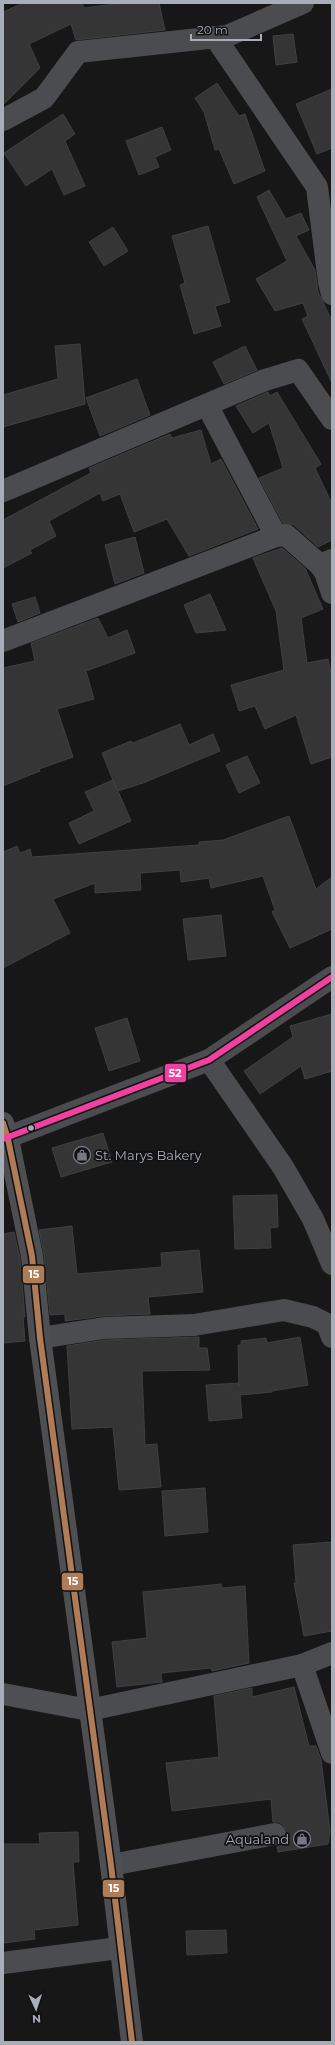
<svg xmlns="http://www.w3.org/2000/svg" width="335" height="2045" viewBox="0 0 335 2045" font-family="Montserrat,sans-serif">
  <rect width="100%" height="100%" fill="#171717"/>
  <g fill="#353536" stroke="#3f4043">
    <polygon points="23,3 82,3 84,8 122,3 159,3 165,30 76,40 71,24 29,44 40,68 3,105 3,12"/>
    <polygon points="293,34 297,62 276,65 273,36"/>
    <polygon points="217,83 239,116 245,114 265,171 234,184 219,149 215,150 204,112 195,98"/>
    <polygon points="332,89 332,148 317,154 296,104"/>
    <polygon points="63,114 75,134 65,141 85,186 64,195 52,169 26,186 4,153"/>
    <polygon points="162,127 171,150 155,157 159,167 139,175 126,141"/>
    <polygon points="269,190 286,219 301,213 309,230 296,236 315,270 318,292 332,321 332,383 302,319 308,316 303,303 275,311 256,279 287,261 257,197"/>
    <polygon points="208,226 230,302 215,306 221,326 194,334 180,285 185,283 172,236"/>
    <polygon points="113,227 128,251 104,266 89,242"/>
    <polygon points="80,344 85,404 3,427 3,395 58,379 55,346"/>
    <polygon points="245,346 257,370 224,384 213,362"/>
    <polygon points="137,379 150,415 100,436 86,398"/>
    <polygon points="268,392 270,396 277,392 321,464 315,468 332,504 332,540 318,547 294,525 283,523 259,478 283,468 269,423 253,433 236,406"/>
    <polygon points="201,430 211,464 221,459 258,529 189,556 167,519 134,532 120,494 103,501 100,493 49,521 56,536 30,550 32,553 3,568 3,520 91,473 89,468 170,434 172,438"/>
    <polygon points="135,537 144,573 115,584 105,545"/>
    <polygon points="282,548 305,568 323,609 301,618 307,663 328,659 332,678 332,757 311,764 296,715 265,729 255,706 239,711 231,685 284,670 276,611 253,558"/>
    <polygon points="210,594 226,630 196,633 184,605"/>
    <polygon points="35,597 40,613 18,622 12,604"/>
    <polygon points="98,618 108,638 127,630 135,653 86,671 94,699 57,709 73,757 39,769 40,771 3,786 3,668 35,661 31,643"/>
    <polygon points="180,724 189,745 213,734 220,751 143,783 118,791 131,821 79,844 69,823 94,811 85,792 113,780 117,790 102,753 131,741 133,743"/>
    <polygon points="247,756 260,783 239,793 226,765"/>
    <polygon points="289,816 316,889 332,877 332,929 290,948 272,912 275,910 263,876 211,888 209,878 181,882 180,870 140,873 141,890 95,893 95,883 53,899 70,933 3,968 3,852 17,846 20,853 30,849 32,857 199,845 199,842 223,840"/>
    <polygon points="221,915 226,956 188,960 183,919"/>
    <polygon points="332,1014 332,1071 305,1079 301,1066 260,1094 244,1071 293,1037 290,1026"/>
    <polygon points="127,1018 140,1061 109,1071 95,1028"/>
    <polygon points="103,1133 112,1162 61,1177 52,1148"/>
    <polygon points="277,1195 278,1227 270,1228 271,1248 235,1249 233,1196"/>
    <polygon points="72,1226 77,1274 162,1267 161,1253 199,1250 203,1292 148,1297 150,1314 103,1316 65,1321 65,1314 50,1315 44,1255 39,1230"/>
    <polygon points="14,1232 20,1258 25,1317 23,1317 25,1341 3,1343 3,1234"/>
    <polygon points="199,1337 199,1348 207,1348 210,1370 142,1371 145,1445 157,1444 161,1487 119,1490 113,1427 72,1429 67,1346 105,1340"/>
    <polygon points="300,1337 308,1385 272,1391 272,1392 240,1395 242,1418 209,1421 206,1385 239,1383 239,1386 238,1345 241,1345 241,1341 266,1338 267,1343"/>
    <polygon points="205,1488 208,1532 165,1536 162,1491"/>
    <polygon points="332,1542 332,1631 304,1636 294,1583 296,1583 293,1545"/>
    <polygon points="221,1584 222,1588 245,1586 249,1663 212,1671 211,1668 161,1673 162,1682 117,1687 112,1642 147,1638 143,1592"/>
    <polygon points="294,1687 309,1746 316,1746 321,1759 330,1831 328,1844 278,1852 277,1846 283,1843 287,1838 287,1832 284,1826 279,1822 273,1822 271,1799 172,1811 166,1763 219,1757 214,1696 252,1688 252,1697"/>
    <polygon points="78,1832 79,1862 73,1862 78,1925 34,1930 35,1939 3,1943 3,1844 40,1844 39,1833"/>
    <polygon points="226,1930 227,1953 187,1955 186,1931"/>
  </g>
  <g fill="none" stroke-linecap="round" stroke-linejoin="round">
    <g stroke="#4b4c50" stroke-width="22">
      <polyline points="215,37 317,187 329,282 332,294"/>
      <polyline points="3,120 44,98 78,52 227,36 303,3"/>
      <polyline points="207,405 276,536"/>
      <polyline points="3,491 265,380 298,370 332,419"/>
      <polyline points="320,565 325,572 332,593"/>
      <polyline points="3,641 276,536 286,535 320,565 332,560"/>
      <polyline points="209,1060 283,1167 313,1219 332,1264"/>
      <polyline points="3,1139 209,1060 332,977"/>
      <polyline points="40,1338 104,1328 194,1325 284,1310 313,1317 327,1324 332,1337"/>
      <polyline points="302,1665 332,1753"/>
      <polyline points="89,1710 302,1665 332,1653"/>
      <polyline points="111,1865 275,1834"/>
      <polyline points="3,1963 119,1948"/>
    </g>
    <g stroke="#4d4f52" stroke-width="22">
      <polyline points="3,1123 8,1139 32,1256 40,1338 111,1865 132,2042"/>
      <polyline points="3,1694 89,1710"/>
    </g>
    <g stroke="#111113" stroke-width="9">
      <polyline id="bus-1" points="3,1123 8,1139 32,1256 40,1338 111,1865 132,2042"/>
    </g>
    <g stroke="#111113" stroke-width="9">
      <polyline id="bus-2" points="3,1139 209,1060 332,977"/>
    </g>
    <use href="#bus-1" stroke="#b07c57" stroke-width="6"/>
    <use href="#bus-2" stroke="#f240a1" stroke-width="6"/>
  </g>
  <defs>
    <g id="shop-ring" transform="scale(0.9)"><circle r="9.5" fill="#111113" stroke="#757880" stroke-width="1.5"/><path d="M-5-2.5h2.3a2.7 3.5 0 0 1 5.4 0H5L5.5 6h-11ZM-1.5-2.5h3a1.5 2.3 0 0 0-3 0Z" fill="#757880"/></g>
  </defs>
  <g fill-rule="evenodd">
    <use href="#shop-ring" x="82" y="1155"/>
    <use href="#shop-ring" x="302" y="1839"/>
  </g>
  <circle fill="#a8adb8" stroke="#111113" stroke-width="1.5" cx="31" cy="1128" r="3.5"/>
  <g text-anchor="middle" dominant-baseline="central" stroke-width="3.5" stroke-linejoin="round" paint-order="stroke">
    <g font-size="13" fill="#a8adb8" stroke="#111113" text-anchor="start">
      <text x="95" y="1155">St. Marys Bakery</text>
      <text x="289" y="1839" text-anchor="end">Aqualand</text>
    </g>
  </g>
  <g stroke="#111113" stroke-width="1.5">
    <rect x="164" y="1063" width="23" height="20" rx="4" fill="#f240a1"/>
    <rect x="22" y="1265" width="23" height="19" rx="4" fill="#b07c57"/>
    <rect x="61" y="1572" width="23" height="19" rx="4" fill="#b07c57"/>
    <rect x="102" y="1879" width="23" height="19" rx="4" fill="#b07c57"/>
  </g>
  <g font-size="11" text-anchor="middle" font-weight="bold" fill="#fff">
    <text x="175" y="1077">52</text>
    <text x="34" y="1278">15</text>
    <text x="73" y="1585">15</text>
    <text x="114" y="1892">15</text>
  </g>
  <rect width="335" height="2045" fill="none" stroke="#a8adb8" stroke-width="8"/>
  <g transform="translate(36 2009) rotate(177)" stroke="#111113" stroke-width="3" paint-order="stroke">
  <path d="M0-3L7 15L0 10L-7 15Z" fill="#a8adb8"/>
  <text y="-6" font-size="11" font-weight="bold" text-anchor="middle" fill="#a8adb8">N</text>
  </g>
  <path d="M191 34v6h70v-6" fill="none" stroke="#a8adb8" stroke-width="2"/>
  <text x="197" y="34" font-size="12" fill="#a8adb8" stroke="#111113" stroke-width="3" paint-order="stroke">20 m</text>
</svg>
